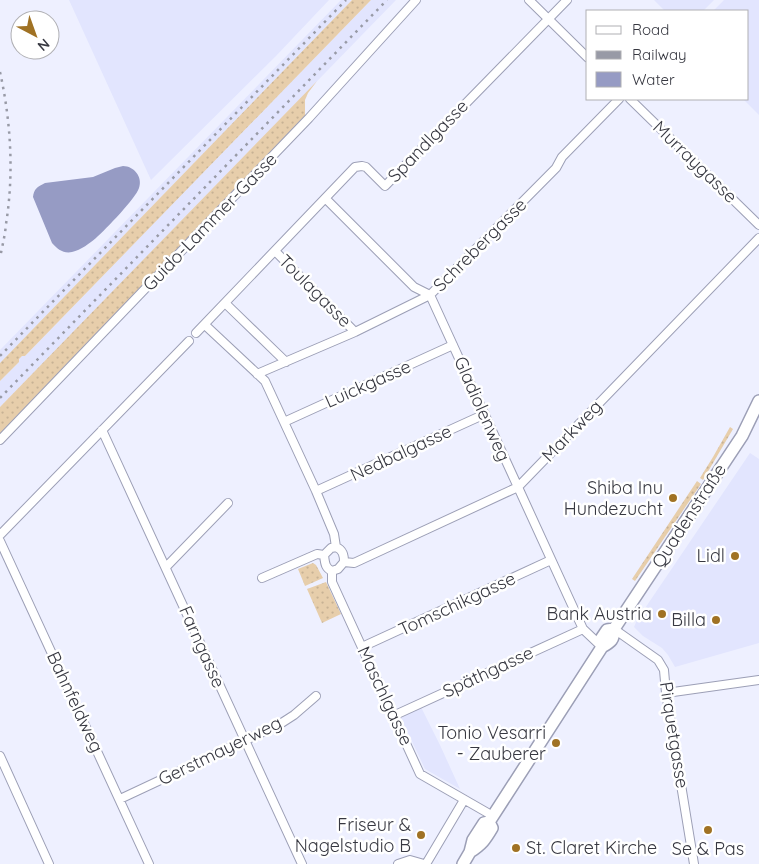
<svg xmlns="http://www.w3.org/2000/svg" width="759" height="864" viewBox="0 0 759 864" font-family="Quicksand,sans-serif">
<defs>
<pattern id="grass-dots" width="8" height="8" patternUnits="userSpaceOnUse" patternTransform="scale(1.25)"><rect width="8" height="8" fill="#e7ceab"/><path d="M2 2h.1M6 6h.1" fill="none" stroke="#c7b294" stroke-width="1.8" stroke-linecap="round"/></pattern>
</defs>
<rect width="100%" height="100%" fill="#eef0ff"/>
<path fill="#e2e5fe" d="M 69,0 L 329,0 L 276,56 L 151,180 Z
M 341,0 L 352,0 L 0,363 L 0,350 Z
M 371,0 L 396,0 L 0,407 L 0,381 L 18,363 L 19,359 L 22,356 L 25,356 Z
M 654,0 L 714,0 L 703,11 L 665,11 Z
M 724,0 L 759,0 L 759,115 L 743,99 L 748,99 L 748,11 L 713,11 Z
M 750,453 L 759,459 L 759,643 L 675,667 L 668,655 L 662,648 L 643,636 L 634,627 L 637,620 Z
M 421,707 L 440,745 L 460,789 L 425,769 L 401,718 Z"/>
<path fill="url(#grass-dots)" d="M 352,0 L 371,0 L 25,356 L 22,356 L 19,359 L 19,362 L 0,381 L 0,363 Z
M 317,81 L 308,93 L 305,100 L 305,118 L 0,435 L 0,407 Z
M 730,427 L 733,429 L 703,480 L 700,478 L 713,457 Z
M 697,481 L 701,484 L 635,581 L 632,579 Z
M 313,563 L 316,565 L 323,578 L 305,586 L 298,569 Z
M 326,582 L 341,614 L 322,623 L 307,589 Z"/>
<path fill="#969bc4" d="M 123,166 C 134,166 143,177 139,188 C 136,198 106,229 96,238 C 90,243 81,250 72,252 C 64,254 57,249 52,243 L 33,197 C 34,189 37,187 45,183 L 93,177 L 115,168 Z"/>
<g fill="none" stroke-linecap="round" stroke-linejoin="round">
<g stroke="#9c9fb6" stroke-width="10">
<path id="street" d="M 529,0 L 588,58
M 630,99 L 759,225
M 326,199 L 414,287 L 430,295 L 583,629 L 602,647
M 275,251 L 355,332
M 225,303 L 286,362
M 205,325 L 265,381 L 316,491 L 334,534 L 336,547
M 196,333 L 355,167 L 362,166 L 366,167 L 385,186 L 567,0
M 257,374 L 355,332 L 430,295 L 556,168 L 562,157 L 619,99
M 284,422 L 453,345
M 102,430 L 302,864
M 0,440 L 309,118 L 416,0
M 316,491 L 485,414
M 0,535 L 189,341
M 0,541 L 149,864
M 336,547 C 343,550 344,555 344,562 L 338,569 L 332,571 C 325,568 325,563 324,555 L 331,548 Z
M 344,562 L 354,563 L 518,487 L 759,238
M 166,567 L 228,503
M 332,571 L 332,582 L 420,774 L 493,816
M 262,578 L 317,554 L 324,555
M 614,629 L 658,660 L 664,670 L 666,693 L 694,864
M 362,647 L 551,560
M 666,693 L 759,680
M 393,716 L 583,629
M 0,756 L 49,864
M 120,799 L 280,724 L 294,715 L 316,696
M 398,864 L 410,860 L 424,864
M 426,864 L 464,800"/>
</g>
<g stroke="#9c9fb6" stroke-width="14">
<path id="secondary" d="M 602,647 L 601,639 L 607,630 L 614,629
M 470,852 C 482,844 485,840 492,828 L 489,822
M 463,864 L 470,852 L 473,840 L 484,823 L 489,822 L 602,647 C 611,642 614,640 614,629 L 742,436 L 759,401"/>
</g>
<use href="#street" stroke="#fff" stroke-width="8"/>
<use href="#secondary" stroke="#fff" stroke-width="11"/>
<path stroke="#989aa6" stroke-width="2.5" stroke-dasharray="2.5 5" stroke-linecap="butt" d="M 0,72 C 11,122 14,174 6,224 C 5,236 2,247 0,258
M 0,356 L 346,0
M 0,398 L 387,0"/>
</g>
<g fill="#a07224" stroke="#fff" stroke-width="2">
<circle cx="673" cy="498" r="5"/>
<circle cx="735" cy="556" r="5"/>
<circle cx="662" cy="614" r="5"/>
<circle cx="716" cy="620" r="5"/>
<circle cx="556" cy="743" r="5"/>
<circle cx="708" cy="830" r="5"/>
<circle cx="421" cy="835" r="5"/>
<circle cx="516" cy="848" r="5"/>
</g>
<g text-anchor="middle" stroke-width="5" stroke-linejoin="round" paint-order="stroke">
<g font-size="18" fill="#373841" stroke="#fff">
<text transform="translate(428 141) rotate(-46)" y="6">Spandlgasse</text>
<text transform="translate(695 162) rotate(44)" y="6">Murraygasse</text>
<text transform="translate(210 222) rotate(-46)" y="6">Guido-Lammer-Gasse</text>
<text transform="translate(480 245) rotate(-45)" y="6">Schrebergasse</text>
<text transform="translate(315 291) rotate(45)" y="6">Toulagasse</text>
<text transform="translate(368 384) rotate(-24)" y="6">Luickgasse</text>
<text transform="translate(482 409) rotate(66)" y="6">Gladiolenweg</text>
<text transform="translate(572 431) rotate(-46)" y="6">Markweg</text>
<text transform="translate(401 453) rotate(-25)" y="6">Nedbalgasse</text>
<text transform="translate(689 516) rotate(-57)" y="6">Quadenstraße</text>
<text transform="translate(457 604) rotate(-25)" y="6">Tomschikgasse</text>
<text transform="translate(202 647) rotate(66)" y="6">Farngasse</text>
<text transform="translate(488 672) rotate(-25)" y="6">Späthgasse</text>
<text transform="translate(385 696) rotate(65)" y="6">Maschlgasse</text>
<text transform="translate(75 702) rotate(65)" y="6">Bahnfeldweg</text>
<text transform="translate(674 735) rotate(81)" y="6">Pirquetgasse</text>
<text transform="translate(220 751) rotate(-26)" y="6">Gerstmayerweg</text>
</g>
<g font-size="18" fill="#373841" stroke="#fff" text-anchor="end">
<text x="663" y="494">Shiba Inu<tspan x="663" dy="21">Hundezucht</tspan></text>
<text x="725" y="562">Lidl</text>
<text x="652" y="620">Bank Austria</text>
<text x="706" y="626">Billa</text>
<text x="546" y="739">Tonio Vesarri<tspan x="546" dy="21">- Zauberer</tspan></text>
<text x="411" y="831">Friseur &amp;<tspan x="411" dy="21">Nagelstudio B</tspan></text>
<text x="526" y="854" text-anchor="start">St. Claret Kirche</text>
<text x="708" y="855" text-anchor="middle">Se &amp; Pas</text>
</g>
</g>
<rect x="586" y="10" width="162" height="90" fill="#ffffff" stroke="#afafb3"/>
<rect x="596" y="26" width="25" height="8" fill="#ffffff" stroke="#afafb3"/>
<text x="632" y="35" font-size="15" fill="#373841">Road</text>
<rect x="596" y="51" width="25" height="8" fill="#989aa6" stroke="#afafb3"/>
<text x="632" y="60" font-size="15" fill="#373841">Railway</text>
<rect x="596" y="72" width="25" height="15" fill="#969bc4" stroke="#afafb3"/>
<text x="632" y="85" font-size="15" fill="#373841">Water</text>
<g transform="translate(35 35) rotate(139)"><circle r="24" fill="#ffffff" stroke="#afafb3"/>
<path d="M0-4L9 19L0 12L-9 19Z" fill="#a07224"/>
<text y="-8" font-size="14" font-weight="bold" text-anchor="middle" fill="#373841">N</text>
</g>
</svg>
